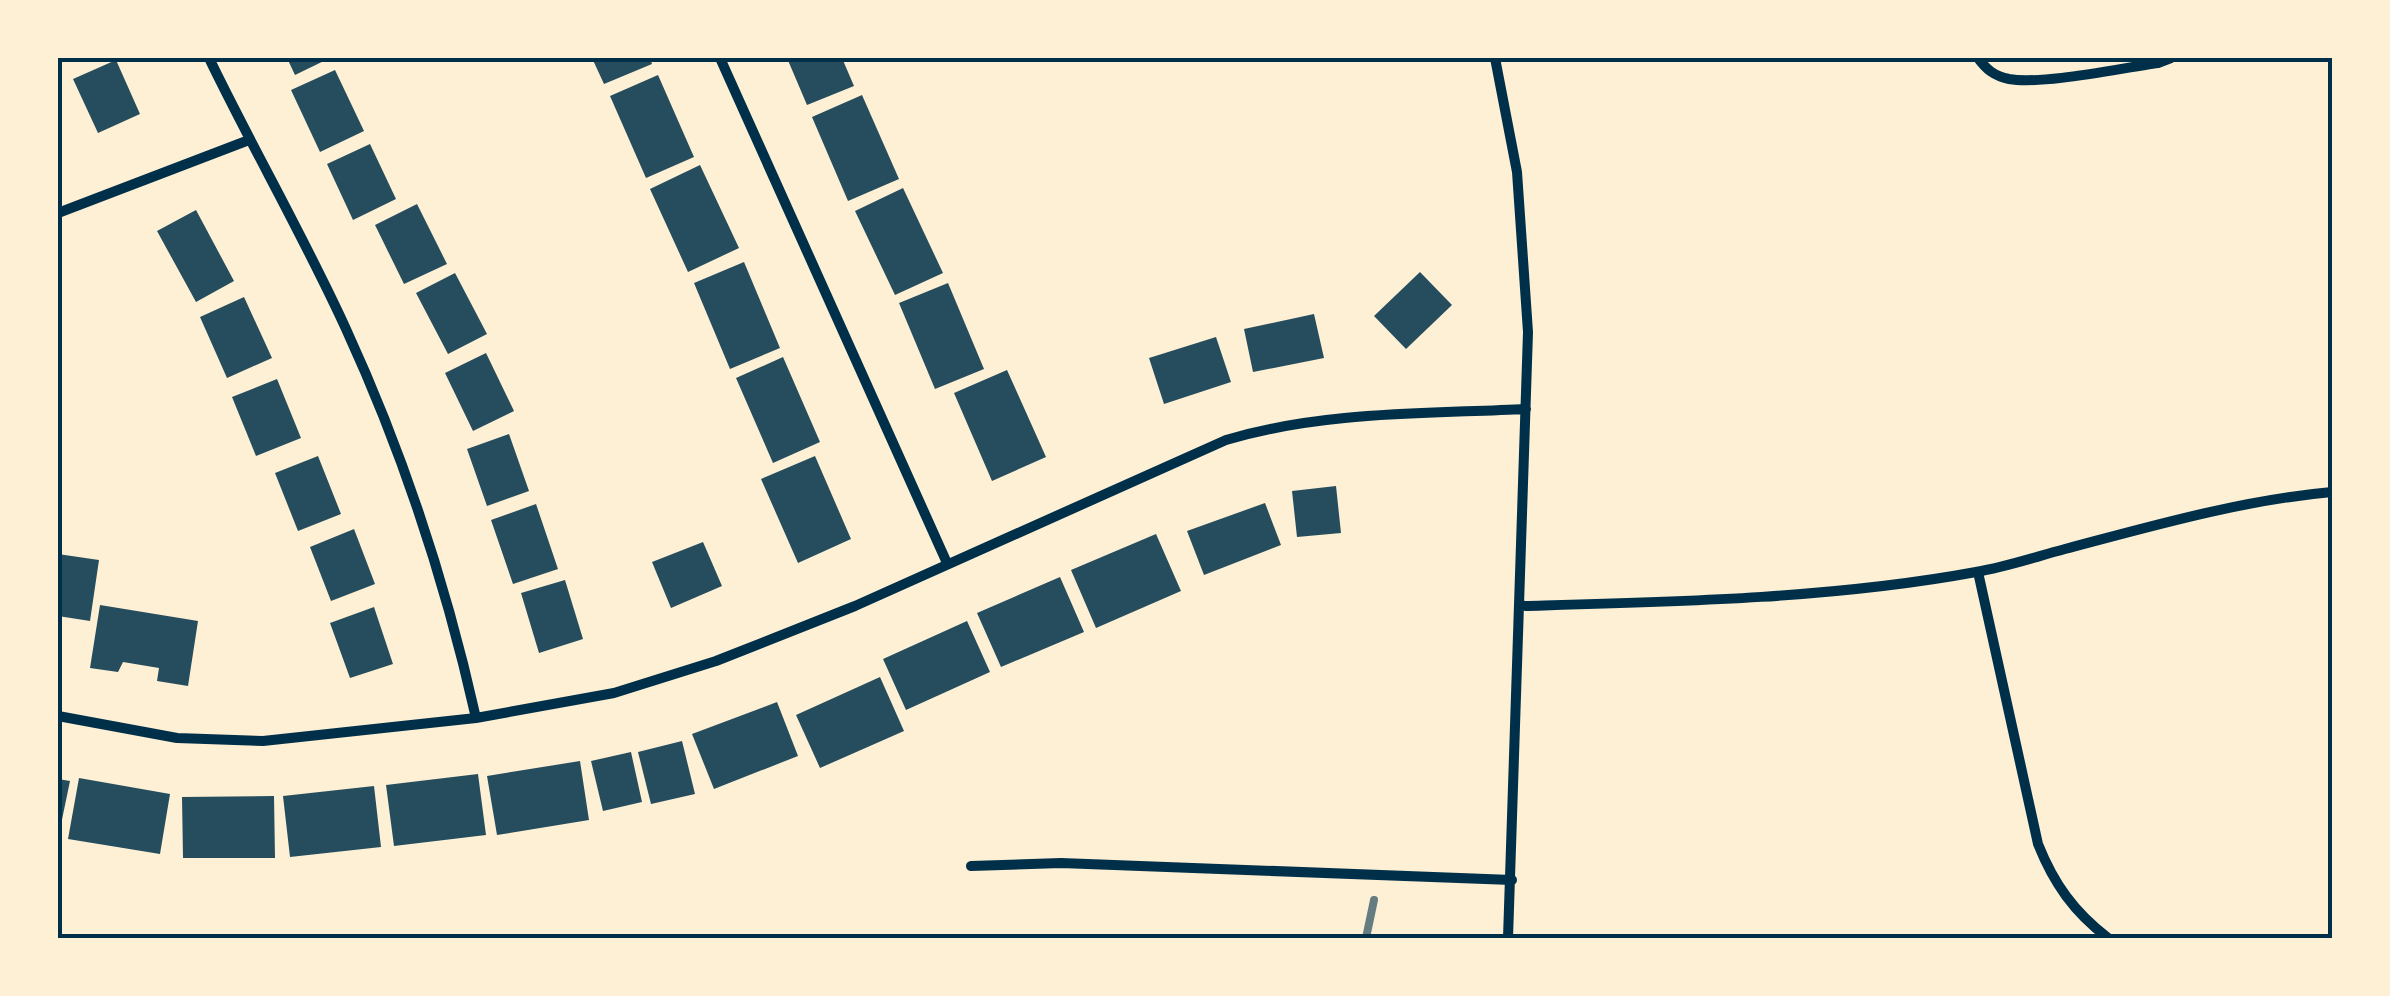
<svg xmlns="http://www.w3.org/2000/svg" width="2390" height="996" viewBox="0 0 2390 996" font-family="'Fira Sans',sans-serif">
<rect width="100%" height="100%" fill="#fdf0d5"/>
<path fill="#264d5e" d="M 287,58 L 330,58 L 295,75 Z
M 592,58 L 650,58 L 652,64 L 604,84 Z
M 787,58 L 842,58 L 854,86 L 807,105 Z
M 116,60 L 140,114 L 98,133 L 73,79 Z
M 335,70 L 364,131 L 320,152 L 291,90 Z
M 658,75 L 694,157 L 646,178 L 610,96 Z
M 862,95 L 899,179 L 848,201 L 812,117 Z
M 370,144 L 396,199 L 353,220 L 327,164 Z
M 700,165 L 739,248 L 688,272 L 650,189 Z
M 903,188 L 943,273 L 895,295 L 855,211 Z
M 417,204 L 447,264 L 404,284 L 375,225 Z
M 196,210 L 234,281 L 196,302 L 157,231 Z
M 744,262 L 780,348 L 730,369 L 694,283 Z
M 1420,272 L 1452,305 L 1406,349 L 1374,316 Z
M 455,273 L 487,334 L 448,354 L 416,293 Z
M 948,283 L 984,369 L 935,389 L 899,303 Z
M 244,297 L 272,358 L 227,378 L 200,317 Z
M 1314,314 L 1324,358 L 1253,372 L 1244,329 Z
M 1216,337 L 1231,382 L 1164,404 L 1149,358 Z
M 486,353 L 514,411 L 473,431 L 445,373 Z
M 783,357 L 820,442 L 773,463 L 736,378 Z
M 1007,370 L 1046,457 L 992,481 L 954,393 Z
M 277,379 L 301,438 L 256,456 L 232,397 Z
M 509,434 L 529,491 L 487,506 L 467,449 Z
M 318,456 L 341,514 L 298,531 L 275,473 Z
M 815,456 L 851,539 L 798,563 L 761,479 Z
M 1336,486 L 1341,533 L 1297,537 L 1292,491 Z
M 1265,503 L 1281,545 L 1204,575 L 1187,531 Z
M 536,504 L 558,569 L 513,584 L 491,520 Z
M 354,529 L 375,584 L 331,601 L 310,547 Z
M 1156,534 L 1181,591 L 1096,628 L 1071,570 Z
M 703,542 L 722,586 L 671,608 L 652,562 Z
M 58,554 L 99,560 L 90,621 L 58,616 Z
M 1060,577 L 1084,632 L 1001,667 L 977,613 Z
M 565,580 L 583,639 L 539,653 L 521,593 Z
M 100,605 L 198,621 L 188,686 L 157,681 L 159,668 L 123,662 L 118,672 L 90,668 Z
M 374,607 L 393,664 L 350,678 L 330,623 Z
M 967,621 L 990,672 L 906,710 L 883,659 Z
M 880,677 L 904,731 L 820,768 L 796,715 Z
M 777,702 L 798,756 L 714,789 L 692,734 Z
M 682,741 L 695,794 L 651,804 L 638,752 Z
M 631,752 L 642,802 L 603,811 L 591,761 Z
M 580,761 L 589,820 L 497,835 L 487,776 Z
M 478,774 L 486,835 L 394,846 L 386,785 Z
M 79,778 L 170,794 L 160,854 L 68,839 Z
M 58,779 L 70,781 L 59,834 L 58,834 Z
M 374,786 L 381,847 L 290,857 L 283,796 Z
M 274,796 L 275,858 L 183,858 L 182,797 Z"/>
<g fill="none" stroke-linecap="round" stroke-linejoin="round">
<path stroke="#003049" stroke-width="10" d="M 209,58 C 253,149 304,237 346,329 C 403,453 446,584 476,718
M 720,58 L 947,563
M 1495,58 L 1517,172 L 1528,332 L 1508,938
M 1978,58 C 1986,69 1994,76 2009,79 C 2043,85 2121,68 2158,63 L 2171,58
M 58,213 L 249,140
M 1978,572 L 2038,844 C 2054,884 2074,912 2108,938
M 1521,606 C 1669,602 1830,599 1976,572 C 2006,567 2035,557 2065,549 C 2152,526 2242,500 2332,492
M 58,716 L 177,738 L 263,741 L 476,718 L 614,693 L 716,661 L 855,606 L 1226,440 C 1323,411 1426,414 1526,409
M 971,866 L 1061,863 L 1512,880"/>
<path stroke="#657d81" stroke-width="8" d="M 1366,938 L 1374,900"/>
</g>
<rect width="2390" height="996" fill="none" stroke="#fdf0d5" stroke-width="120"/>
<rect x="60" y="60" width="2270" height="876" fill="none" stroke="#003049" stroke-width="4"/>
</svg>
